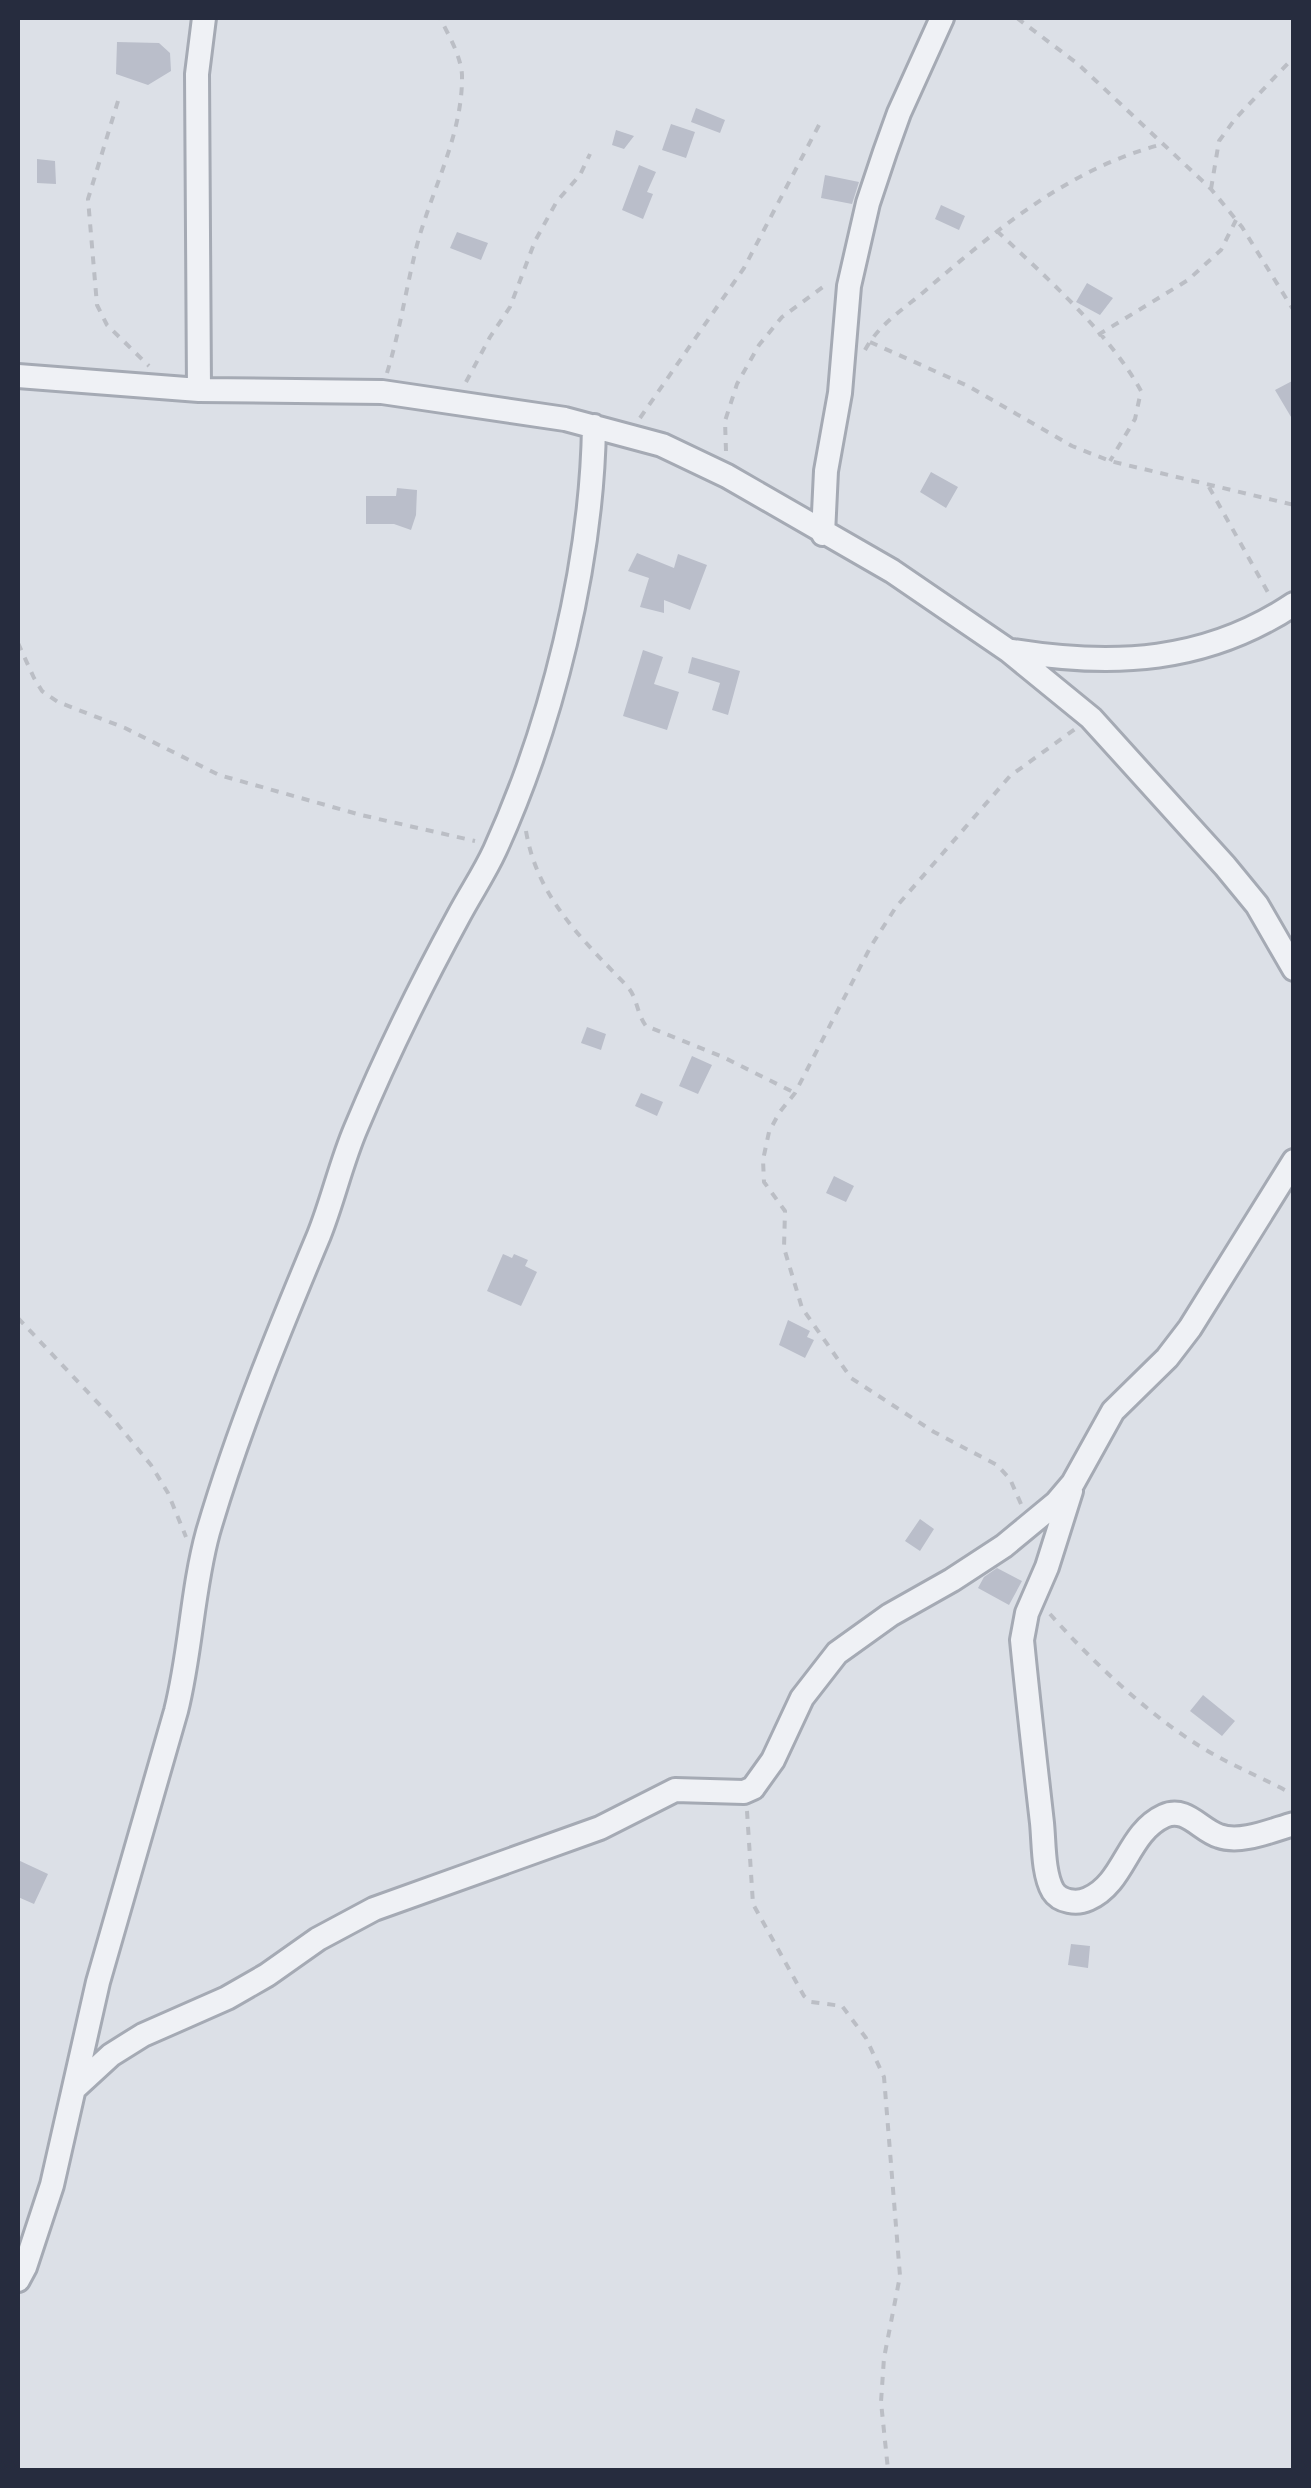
<svg xmlns="http://www.w3.org/2000/svg" width="1311" height="2488" viewBox="0 0 1311 2488" font-family="Inter,sans-serif">
<rect width="100%" height="100%" fill="#dce0e7"/>
<path fill="#babeca" d="M 117,42 L 159,43 L 170,53 L 171,71 L 148,85 L 116,74 Z
M 696,108 L 725,120 L 720,133 L 691,122 Z
M 671,124 L 695,132 L 686,158 L 662,150 Z
M 616,130 L 634,136 L 624,149 L 612,145 Z
M 37,159 L 55,161 L 56,184 L 37,183 Z
M 639,165 L 656,172 L 647,192 L 653,194 L 643,219 L 622,210 Z
M 825,175 L 859,182 L 852,204 L 821,198 Z
M 941,205 L 965,216 L 959,230 L 935,219 Z
M 457,232 L 488,243 L 481,260 L 450,248 Z
M 1087,283 L 1113,298 L 1100,315 L 1076,302 Z
M 1294,380 L 1294,422 L 1275,390 Z
M 931,472 L 958,487 L 946,508 L 920,492 Z
M 397,488 L 417,490 L 416,515 L 411,530 L 394,524 L 366,524 L 366,496 L 396,496 Z
M 637,553 L 674,568 L 678,554 L 707,565 L 690,610 L 664,600 L 664,613 L 640,607 L 649,578 L 628,571 Z
M 643,650 L 663,657 L 654,684 L 679,692 L 667,730 L 623,716 Z
M 692,657 L 740,671 L 728,715 L 712,710 L 720,683 L 688,673 Z
M 587,1027 L 606,1034 L 601,1050 L 581,1043 Z
M 692,1056 L 712,1065 L 698,1094 L 679,1086 Z
M 641,1093 L 663,1102 L 657,1116 L 635,1106 Z
M 834,1176 L 854,1186 L 846,1202 L 826,1193 Z
M 503,1254 L 512,1258 L 514,1254 L 528,1260 L 525,1266 L 537,1272 L 521,1306 L 487,1291 Z
M 788,1320 L 810,1331 L 807,1337 L 814,1340 L 805,1358 L 779,1345 Z
M 920,1519 L 934,1529 L 920,1551 L 905,1541 Z
M 997,1568 L 1022,1581 L 1009,1605 L 978,1588 L 984,1577 Z
M 1203,1695 L 1235,1721 L 1222,1736 L 1190,1711 Z
M 18,1860 L 48,1874 L 34,1904 L 18,1897 Z
M 1071,1944 L 1090,1946 L 1088,1968 L 1068,1965 Z"/>
<g fill="none" stroke-linecap="round" stroke-linejoin="round">
<g stroke="#a5aab4" stroke-width="28">
<path id="street" d="M 18,376 L 199,390 L 382,392 L 565,419 L 662,445 L 727,476 L 892,571 L 1009,651 L 1091,718 L 1225,866 L 1257,905 L 1294,969
M 199,390 L 197,74 L 204,18
M 823,534 L 826,471 L 840,393 L 849,286 L 868,203 L 885,152 L 899,113 L 942,18
M 1013,651 C 1113,667 1206,663 1294,604
M 1071,1491 L 1047,1567 L 1027,1613 L 1022,1640 C 1028,1701 1035,1762 1042,1823 C 1044,1843 1043,1874 1053,1891 C 1060,1902 1077,1904 1088,1899 C 1125,1883 1127,1833 1164,1816 C 1186,1806 1200,1830 1219,1836 C 1241,1844 1272,1830 1294,1824
M 74,2089 L 111,2055 L 143,2035 L 227,1998 L 267,1975 L 318,1939 L 374,1909 L 600,1828 L 675,1790 L 744,1792 L 753,1788 L 773,1760 L 802,1698 L 837,1653 L 890,1615 L 952,1580 L 1004,1546 L 1056,1503 L 1073,1483 L 1113,1411 L 1167,1358 L 1190,1328 L 1294,1161
M 18,2280 L 25,2267 L 52,2185 L 98,1982 L 176,1711 C 191,1652 192,1590 208,1532 C 238,1430 278,1333 319,1235 C 333,1200 341,1163 356,1128 C 386,1056 421,985 458,917 C 470,894 484,874 495,850 C 552,725 592,564 594,426"/>
</g>
<path stroke="#bbbec5" stroke-width="4" stroke-dasharray="8 8" stroke-linecap="butt" d="M 1017,18 L 1078,64 L 1211,189 L 1242,227 L 1294,311
M 118,101 L 88,199 L 97,305 L 107,325 L 149,366
M 1211,189 L 1219,141 L 1235,119 L 1294,57
M 997,231 C 1045,276 1110,334 1141,391 L 1135,419 L 1110,461
M 1098,335 L 1188,280 L 1221,250 L 1236,220
M 870,342 L 968,386 L 1072,446 L 1110,461 L 1294,505
M 865,350 C 879,324 904,309 926,290 C 997,229 1070,168 1163,144
M 387,373 C 400,331 406,288 417,245 C 432,189 463,134 462,75 C 461,56 448,34 440,18
M 466,382 L 490,337 L 510,307 L 535,241 L 557,201 L 580,175 L 590,154
M 640,418 L 744,268 L 819,125
M 726,451 L 725,421 L 737,384 L 759,345 L 782,317 L 827,284
M 1209,487 L 1270,596
M 18,643 L 34,678 L 42,691 L 58,702 L 125,728 L 219,775 L 361,815 L 475,841
M 526,831 C 537,897 581,938 626,985 C 638,997 636,1013 646,1026 L 723,1057 L 793,1092
M 18,1318 L 114,1420 L 151,1465 L 168,1493 L 186,1537
M 1021,1504 L 1010,1479 L 997,1465 L 934,1432 L 851,1378 L 802,1308 L 784,1248 L 785,1211 L 764,1182 L 763,1160 L 769,1132 L 779,1113 L 795,1093 L 871,946 L 896,907 L 1010,776 L 1075,729
M 1050,1614 C 1096,1666 1162,1728 1224,1760 C 1247,1772 1271,1782 1294,1795
M 747,1811 L 753,1904 L 804,1996 L 811,2002 L 842,2006 L 866,2038 L 884,2077 L 900,2276 L 884,2358 L 881,2402 L 888,2470"/>
<use href="#street" stroke="#eff1f5" stroke-width="22"/>
</g>
<rect width="1311" height="2488" fill="none" stroke="#262c3e" stroke-width="40"/>
</svg>
